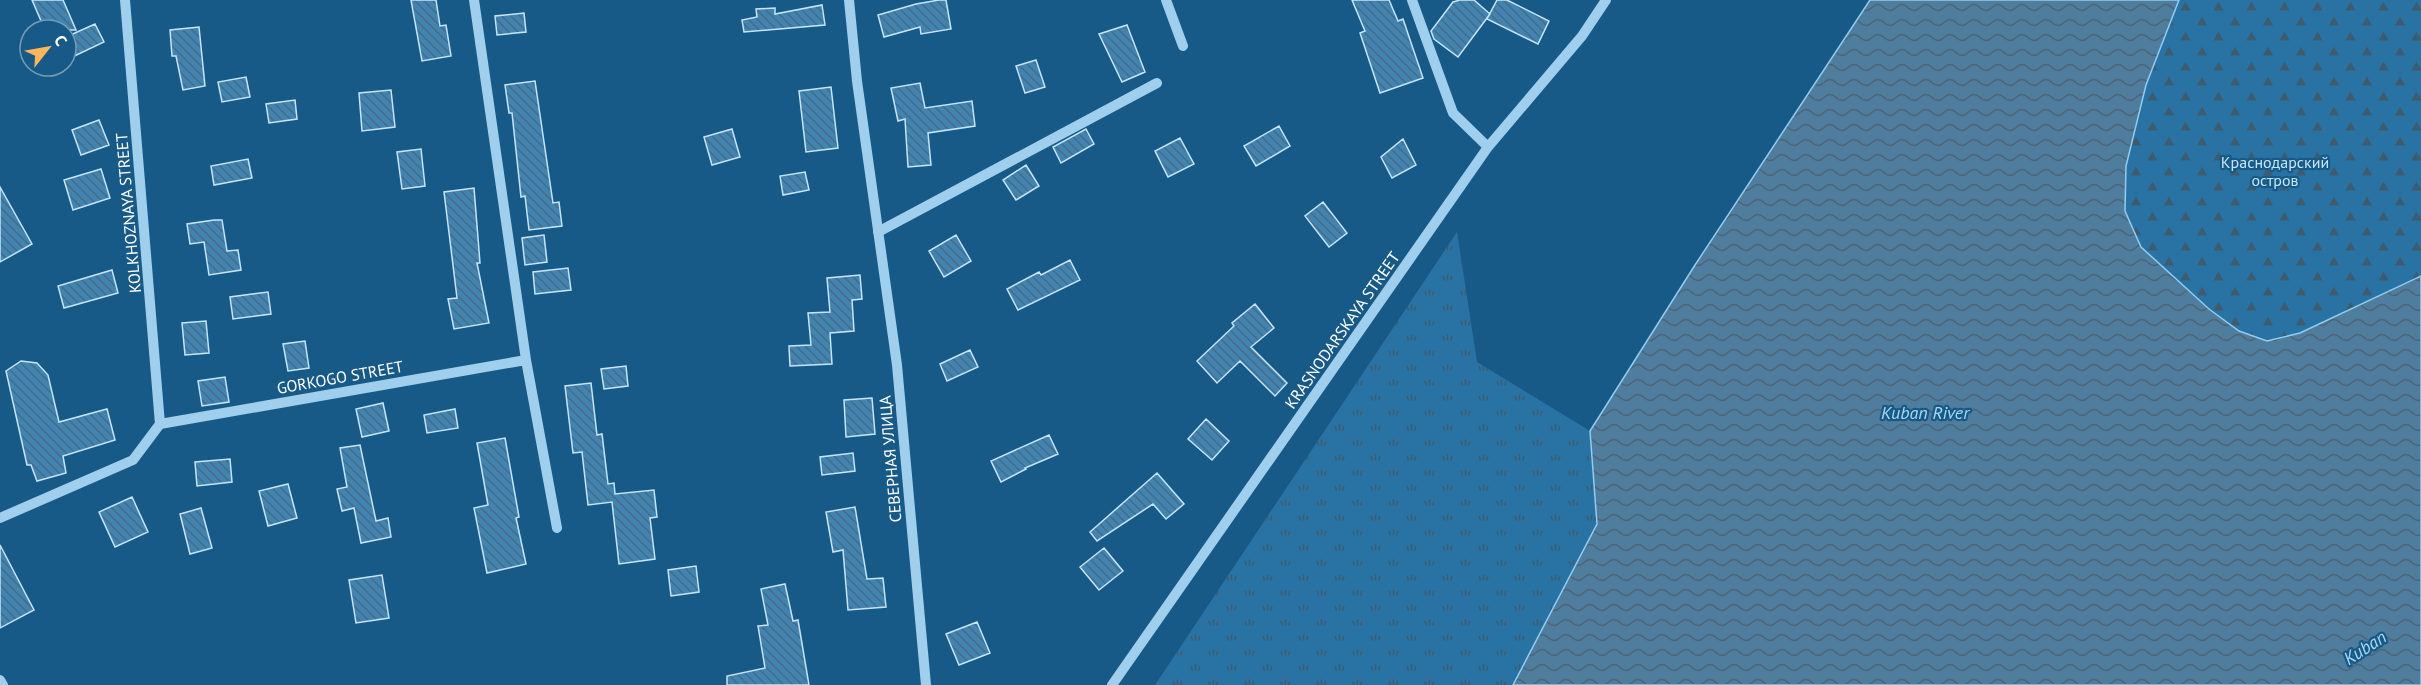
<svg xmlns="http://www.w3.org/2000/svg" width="2421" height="685" viewBox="0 0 2421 685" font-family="'PT Sans',sans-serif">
<defs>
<pattern id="grass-tufts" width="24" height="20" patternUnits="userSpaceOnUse" patternTransform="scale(1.5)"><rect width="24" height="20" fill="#2873a4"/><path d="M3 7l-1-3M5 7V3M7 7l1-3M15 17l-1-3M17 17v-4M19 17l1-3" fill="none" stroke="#3e5c6f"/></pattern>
<pattern id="forest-firs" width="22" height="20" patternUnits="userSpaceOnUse" patternTransform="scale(1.5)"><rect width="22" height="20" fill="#2873a4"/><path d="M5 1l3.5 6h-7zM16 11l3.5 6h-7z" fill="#3e5c6f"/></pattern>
<pattern id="water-waves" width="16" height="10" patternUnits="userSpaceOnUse" patternTransform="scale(1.5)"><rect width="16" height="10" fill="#4e7d9e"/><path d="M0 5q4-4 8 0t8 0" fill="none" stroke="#4d6475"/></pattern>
<pattern id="building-back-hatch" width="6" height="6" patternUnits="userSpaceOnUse" patternTransform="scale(1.5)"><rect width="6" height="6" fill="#4184b1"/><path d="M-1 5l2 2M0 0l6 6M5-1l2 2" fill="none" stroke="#466b84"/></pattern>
</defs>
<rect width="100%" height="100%" fill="#185a87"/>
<path fill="url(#grass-tufts)" d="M 1457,232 L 1477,362 L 1590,431 L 1597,524 L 1513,685 L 1155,685 Z"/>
<path fill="url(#forest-firs)" d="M 2179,0 L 2421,0 L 2421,276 L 2300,333 L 2267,341 L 2239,332 L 2209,309 L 2141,247 L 2125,211 L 2126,166 L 2146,85 Z"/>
<path fill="url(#water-waves)" stroke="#92ccf0" stroke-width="1.5" d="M 1870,0 L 2179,0 L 2146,85 L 2126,166 L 2125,211 L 2141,247 L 2209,309 L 2239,331 L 2267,341 L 2300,333 L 2421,276 L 2421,685 L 1513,685 L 1597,524 L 1590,431 L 1695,265 Z"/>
<path fill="url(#building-back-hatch)" stroke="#c5e5fa" stroke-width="1.5" d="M 32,0 L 63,0 L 76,30 L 45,30 Z
M 411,0 L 436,0 L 440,26 L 446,25 L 451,56 L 422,61 Z
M 939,0 L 946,0 L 951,29 L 921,34 L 920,27 L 884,37 L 878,15 L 916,4 Z
M 1352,0 L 1389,0 L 1398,21 L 1403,19 L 1423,78 L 1380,93 L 1360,33 L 1365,31 Z
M 1460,0 L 1474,0 L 1490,14 L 1458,57 L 1434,39 L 1431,31 L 1453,2 Z
M 1497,0 L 1507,0 L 1549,21 L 1538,44 L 1487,19 Z
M 822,5 L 825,25 L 744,32 L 742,20 L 757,17 L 756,9 L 775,8 L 775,14 Z
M 524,13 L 526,32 L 497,35 L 495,16 Z
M 95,24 L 104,42 L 66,60 L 66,37 Z
M 1127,25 L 1145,72 L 1122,82 L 1099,34 Z
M 199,27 L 205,86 L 183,90 L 176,56 L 172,56 L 170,30 Z
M 1036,60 L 1045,87 L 1025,93 L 1016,66 Z
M 246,77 L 250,97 L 222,102 L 218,82 Z
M 535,81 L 553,203 L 559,202 L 562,226 L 529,230 L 525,196 L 521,197 L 512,113 L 509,113 L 505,85 Z
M 920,83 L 925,108 L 972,101 L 975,126 L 928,133 L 931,165 L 908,167 L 905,119 L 898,121 L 891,88 Z
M 831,87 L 838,148 L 806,152 L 799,91 Z
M 391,90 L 395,127 L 362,131 L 359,93 Z
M 295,100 L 297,119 L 269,123 L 266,104 Z
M 99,120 L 109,145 L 81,155 L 72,130 Z
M 1279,126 L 1290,146 L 1256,166 L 1244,146 Z
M 732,129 L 740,157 L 712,165 L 704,137 Z
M 1086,129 L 1094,144 L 1061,163 L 1053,147 Z
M 1180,138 L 1194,164 L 1168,177 L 1155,151 Z
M 1403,139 L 1416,165 L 1392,178 L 1381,157 Z
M 421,149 L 425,186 L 402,189 L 397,152 Z
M 248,159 L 252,178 L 214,185 L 211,166 Z
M 1026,165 L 1039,186 L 1016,200 L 1003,180 Z
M 101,169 L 110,198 L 73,210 L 64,180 Z
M 805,172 L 809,190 L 783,195 L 780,176 Z
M 0,187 L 32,244 L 0,262 Z
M 474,188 L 480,263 L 477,263 L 489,323 L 454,329 L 448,299 L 457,298 L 444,192 Z
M 1323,202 L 1347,233 L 1329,247 L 1305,216 Z
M 214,220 L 222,220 L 227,251 L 238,250 L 241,270 L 209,275 L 204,242 L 190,244 L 187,224 Z
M 544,235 L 547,262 L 525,265 L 522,238 Z
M 956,235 L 971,261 L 944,277 L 929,251 Z
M 1070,260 L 1080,280 L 1018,310 L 1007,289 L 1039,272 L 1041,275 Z
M 568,268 L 571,290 L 535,294 L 533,272 Z
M 112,270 L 118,293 L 64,308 L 58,286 Z
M 860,275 L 862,299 L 852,300 L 854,331 L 830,333 L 832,364 L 790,366 L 789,346 L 811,345 L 808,313 L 830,312 L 827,278 Z
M 268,292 L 271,314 L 233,319 L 230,297 Z
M 1255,304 L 1274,328 L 1251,347 L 1287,383 L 1275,396 L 1240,361 L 1217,383 L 1197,361 L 1234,326 L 1232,323 Z
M 206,321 L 209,353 L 185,355 L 182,323 Z
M 305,341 L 309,368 L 288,371 L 283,344 Z
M 970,350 L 978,367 L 947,381 L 940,364 Z
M 21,361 L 37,363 L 48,375 L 59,422 L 107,409 L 115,440 L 63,456 L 66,473 L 37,481 L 31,465 L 27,465 L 6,371 Z
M 626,366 L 628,386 L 604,389 L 601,369 Z
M 225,377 L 229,402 L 202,406 L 198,381 Z
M 591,383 L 597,435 L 602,434 L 608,484 L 614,483 L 615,494 L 654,490 L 657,517 L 650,518 L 655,559 L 619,564 L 612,502 L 588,505 L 582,452 L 573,453 L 565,386 Z
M 872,398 L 875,434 L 846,437 L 844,400 Z
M 383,403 L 389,431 L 362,437 L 356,409 Z
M 455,409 L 458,428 L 427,433 L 424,415 Z
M 1206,419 L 1229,441 L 1212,460 L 1188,439 Z
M 1049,435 L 1058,454 L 1025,468 L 1026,469 L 1001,482 L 991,461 Z
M 505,438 L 519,517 L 516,518 L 526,564 L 487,573 L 474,508 L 488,505 L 477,443 Z
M 360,445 L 376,521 L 388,518 L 391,537 L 361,543 L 354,508 L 342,511 L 337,489 L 347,487 L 340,448 Z
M 853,453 L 855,471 L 822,475 L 820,457 Z
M 230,459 L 232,482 L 197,486 L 195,462 Z
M 1157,473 L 1184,504 L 1166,519 L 1153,504 L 1097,541 L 1090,532 Z
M 288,484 L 297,518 L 268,526 L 259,491 Z
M 132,497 L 148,532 L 115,547 L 99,512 Z
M 855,507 L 867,579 L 883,578 L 886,607 L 848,610 L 843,550 L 833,552 L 826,512 Z
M 201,508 L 212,548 L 190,554 L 180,514 Z
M 0,545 L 34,610 L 0,628 Z
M 1104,548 L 1123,571 L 1099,590 L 1080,567 Z
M 696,566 L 699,592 L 671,596 L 668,570 Z
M 382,575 L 389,618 L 356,623 L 349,580 Z
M 785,584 L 793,621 L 798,620 L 809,685 L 727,685 L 727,676 L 765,668 L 758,626 L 768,625 L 761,589 Z
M 977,622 L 990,653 L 959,665 L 946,634 Z"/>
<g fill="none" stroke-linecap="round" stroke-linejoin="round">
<path stroke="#9fcfed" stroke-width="10" d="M 125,0 L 160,424
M 474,0 L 526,360 L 557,528
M 849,0 L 857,81 L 897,365 L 926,685
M 1166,0 L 1183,46
M 1412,0 L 1453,113 L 1488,147
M 878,232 L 1157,83
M 160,424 L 526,360
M 0,518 L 133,460 L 160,424
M 0,680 L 3,685
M 1112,685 L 1488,147 L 1582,36 L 1606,0"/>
</g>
<g text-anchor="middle" stroke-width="4.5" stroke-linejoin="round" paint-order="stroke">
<g font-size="16" fill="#c5e5fa" stroke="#185a87">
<text x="2275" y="168">Краснодарский<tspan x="2275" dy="18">остров</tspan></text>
</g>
<g font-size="16" fill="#fff" stroke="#185a87">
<text transform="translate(128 213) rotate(-95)" y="6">KOLKHOZNAYA STREET</text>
<text transform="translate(1342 330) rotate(-55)" y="6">KRASNODARSKAYA STREET</text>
<text transform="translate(340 377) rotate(-10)" y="6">GORKOGO STREET</text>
<text transform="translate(890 459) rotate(-95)" y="6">СЕВЕРНАЯ УЛИЦА</text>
</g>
<g font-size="18" font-style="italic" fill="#abd8f4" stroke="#185a87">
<text x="1925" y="419">Kuban River</text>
<text transform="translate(2365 648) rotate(-33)" y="6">Kuban</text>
</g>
</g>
<g transform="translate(48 48) rotate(59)"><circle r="28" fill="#185a87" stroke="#749cb7" stroke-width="1.5"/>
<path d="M0-4.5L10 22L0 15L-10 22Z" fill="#ffb65b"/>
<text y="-9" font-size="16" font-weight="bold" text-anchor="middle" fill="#ffffff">С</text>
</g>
</svg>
